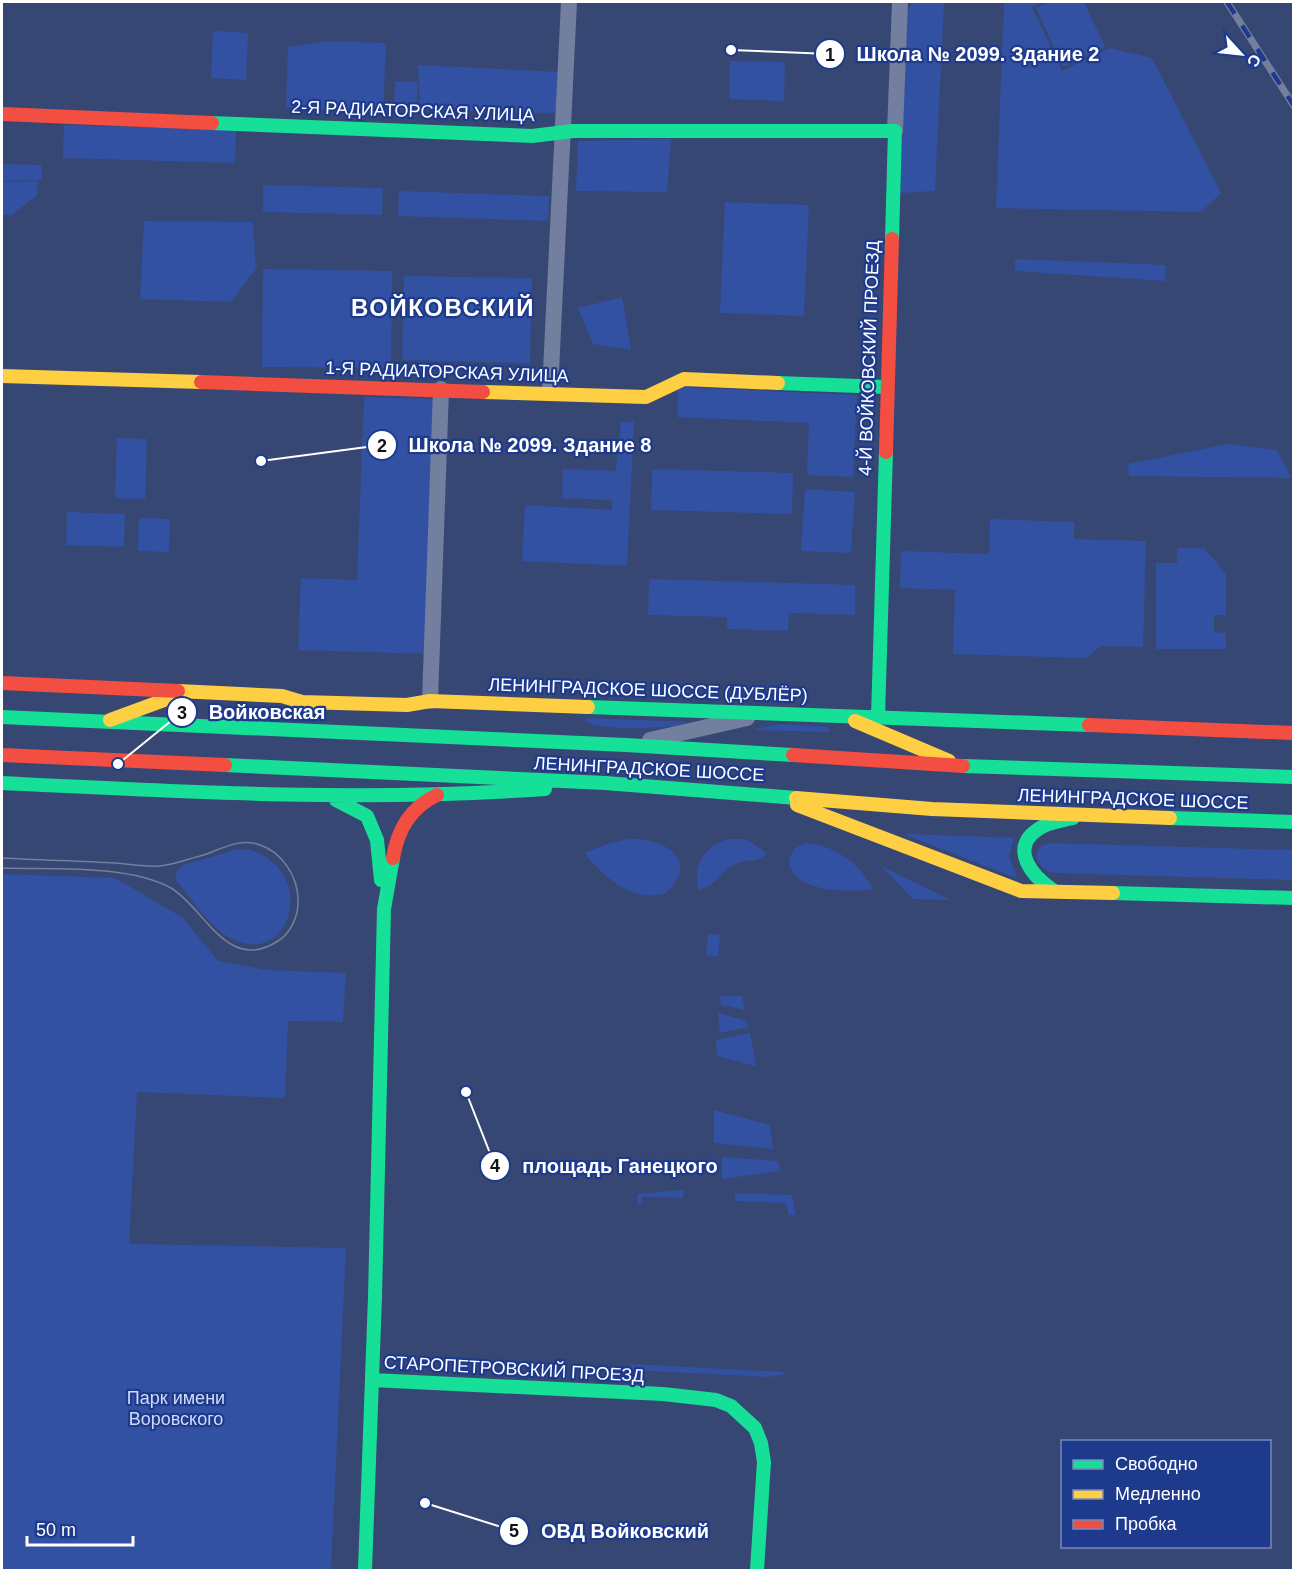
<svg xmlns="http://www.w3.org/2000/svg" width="1295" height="1572" viewBox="0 0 1295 1572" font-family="Helvetica,sans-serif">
<rect width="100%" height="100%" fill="#374773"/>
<path fill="#3351a2" d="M 912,2 L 944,2 L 935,191 L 900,193 L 907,14 Z
M 1004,2 L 1043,2 L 1032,7 L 1062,71 L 1109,48 L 1152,58 L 1221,193 L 1201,212 L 996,208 Z
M 1050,2 L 1084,2 L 1105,47 L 1063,67 L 1036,8 Z
M 213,31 L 248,33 L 246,80 L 211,78 Z
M 327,41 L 386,43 L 383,113 L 286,107 L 288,47 Z
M 730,61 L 785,62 L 784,101 L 729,99 Z
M 418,65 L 558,72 L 557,113 L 420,110 Z
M 395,81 L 418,82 L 416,110 L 394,109 Z
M 64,125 L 236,130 L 235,163 L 63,158 Z
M 671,139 L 667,192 L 576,191 L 578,141 Z
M 2,164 L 41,165 L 42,180 L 2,181 Z
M 37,181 L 37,195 L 12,215 L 2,215 L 2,182 Z
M 263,185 L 383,188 L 382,215 L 263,212 Z
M 399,191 L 549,196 L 548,221 L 398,216 Z
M 725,202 L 809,205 L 804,316 L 720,313 Z
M 144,221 L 253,222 L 256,269 L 231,302 L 140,299 Z
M 1015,259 L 1165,265 L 1165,281 L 1015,271 Z
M 263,269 L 392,271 L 391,368 L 262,367 Z
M 404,276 L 532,278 L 530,363 L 402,360 Z
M 622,297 L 631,350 L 593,344 L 578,308 Z
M 678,387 L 857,395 L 853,477 L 807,475 L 809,423 L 677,417 Z
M 364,397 L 436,399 L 426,654 L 298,650 L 301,578 L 357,580 Z
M 621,422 L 634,422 L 627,566 L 522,561 L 525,505 L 612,510 L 612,500 L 562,498 L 563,469 L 615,471 L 615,475 Z
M 117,438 L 147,439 L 145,499 L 115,498 Z
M 1228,444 L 1277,450 L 1291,478 L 1129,476 L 1128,464 Z
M 652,469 L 793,473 L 792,514 L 651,510 Z
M 805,489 L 855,492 L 851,553 L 801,551 Z
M 67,512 L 125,514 L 124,547 L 66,545 Z
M 139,518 L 170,519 L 169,552 L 138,551 Z
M 990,519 L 1074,522 L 1074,539 L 1146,541 L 1143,647 L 1101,646 L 1086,658 L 953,654 L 955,590 L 900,588 L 901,551 L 989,554 Z
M 1177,548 L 1204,548 L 1226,574 L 1226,615 L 1214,615 L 1214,632 L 1226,633 L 1226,649 L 1156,649 L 1156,563 L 1177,563 Z
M 649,579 L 855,585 L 855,615 L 789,613 L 788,631 L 727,629 L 727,617 L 648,615 Z
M 587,718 L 687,722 C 674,730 595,731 585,721 Z
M 780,724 L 828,727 L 830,732 L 751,730 Z
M 908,834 L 1014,838 L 1009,856 L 1017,878 L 905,835 Z
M 629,839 C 664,838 701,859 666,893 C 632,904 605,877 584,853 L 607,844 Z
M 728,839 L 746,839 L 767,853 C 759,863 748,859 737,863 C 721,869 720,884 699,890 C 692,865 704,847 728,839 Z
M 808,843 C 836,846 860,864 873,889 C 850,893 789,893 789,859 L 795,848 Z
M 1050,843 L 1293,850 L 1293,880 L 1055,873 C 1041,870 1030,859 1041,846 Z
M 247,849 C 318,867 294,968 232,939 C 208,927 192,898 175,879 L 177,871 L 183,865 L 235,850 Z
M 881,866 L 951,900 L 913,899 Z
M 2,874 L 115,878 L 183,918 L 218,961 L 267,970 L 346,973 L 343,1022 L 288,1021 L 285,1098 L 137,1092 L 129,1244 L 346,1248 L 331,1570 L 2,1570 Z
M 708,934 L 720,935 L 718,957 L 706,955 Z
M 720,996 L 742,996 L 745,1010 L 721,1005 Z
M 718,1013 L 747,1021 L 748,1027 L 720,1033 Z
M 750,1033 L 756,1066 L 717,1056 L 716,1040 Z
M 714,1110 L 770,1125 L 773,1149 L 714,1143 Z
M 722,1157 L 778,1161 L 780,1171 L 722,1179 Z
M 684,1190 L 683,1198 L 642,1197 L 641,1205 L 638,1205 L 638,1194 Z
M 735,1193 L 792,1195 L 796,1215 L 789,1215 L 786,1203 L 735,1201 Z
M 631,1364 L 785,1372 L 785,1374 L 769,1377 L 630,1370 Z"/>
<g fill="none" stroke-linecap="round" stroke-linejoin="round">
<path stroke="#737f9f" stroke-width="16" d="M 895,131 L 900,2
M 550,392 L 569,2
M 430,701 L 441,389
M 650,740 L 747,718"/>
<path stroke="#16e098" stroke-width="14" d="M 212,123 L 532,136 L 573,131 L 895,131 L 892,239
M 778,383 L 886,387
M 588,707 L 1089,725
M 2,717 L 626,745 L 793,755
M 878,717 L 886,452
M 225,765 L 605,783 L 796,798
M 963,766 L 1294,777
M 2,783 C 183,792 364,802 545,789
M 336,800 L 367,816 L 377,840 L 381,880
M 1170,818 L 1294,822
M 1053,890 C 1033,877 1009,849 1037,830 C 1047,822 1061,821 1073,818
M 1113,893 L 1294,898
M 372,1380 L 663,1394 L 716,1400 L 731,1406 L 755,1428 L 761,1443 L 764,1462 L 757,1570
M 365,1570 L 375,1297 L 384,909 L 393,858"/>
<path stroke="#ffcf43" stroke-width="14" d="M 2,376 L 201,382
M 483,392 L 646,397 L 684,379 L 778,383
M 178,691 L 282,696 L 302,702 L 407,705 L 430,701 L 588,707
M 110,720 L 178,695
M 855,721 L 949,761
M 796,798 L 932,809 L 1170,818
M 797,805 L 1021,891 L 1113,893"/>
<path stroke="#f24e42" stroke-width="14" d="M 2,114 L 212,123
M 201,382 L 483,392
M 886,452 L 892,239
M 2,683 L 178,691
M 1089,725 L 1294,733
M 2,755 L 225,765
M 793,755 L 963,766
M 393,858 C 398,829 410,808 437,795"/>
<path stroke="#747f9e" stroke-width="1.5" d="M 2,858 C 39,860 77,861 115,863 C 130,864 146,867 160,866 C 173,865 188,859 200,856 C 218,851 237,838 257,844 C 282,851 299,877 298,903 C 298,917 290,934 278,941 C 227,974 205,908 171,888 C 127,864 52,870 2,868"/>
<g stroke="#747f9e" stroke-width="7">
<path id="rail" d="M 1227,2 L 1294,106"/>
</g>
<use href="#rail" stroke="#1e3a8c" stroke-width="4.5" stroke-dasharray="14" stroke-linecap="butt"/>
</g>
<g text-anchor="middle" stroke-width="4.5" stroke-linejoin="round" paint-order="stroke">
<g font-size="18" fill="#fff" stroke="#1e3a8c">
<text transform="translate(413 111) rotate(2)" y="6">2-Я РАДИАТОРСКАЯ УЛИЦА</text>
<text transform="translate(869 358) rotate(-88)" y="6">4-Й ВОЙКОВСКИЙ ПРОЕЗД</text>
<text transform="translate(447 372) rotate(2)" y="6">1-Я РАДИАТОРСКАЯ УЛИЦА</text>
<text transform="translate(648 690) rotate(2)" y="6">ЛЕНИНГРАДСКОЕ ШОССЕ (ДУБЛЁР)</text>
<text transform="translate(649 769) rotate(3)" y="6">ЛЕНИНГРАДСКОЕ ШОССЕ</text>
<text transform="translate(1133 799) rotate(2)" y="6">ЛЕНИНГРАДСКОЕ ШОССЕ</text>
<text transform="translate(514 1369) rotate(3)" y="6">СТАРОПЕТРОВСКИЙ ПРОЕЗД</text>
</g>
<g font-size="18" fill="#d0dbf9" stroke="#1e3a8c">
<text x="176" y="1404">Парк имени<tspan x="176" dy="21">Воровского</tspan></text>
</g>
<g font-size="24" font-weight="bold" letter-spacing="1.5" fill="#fff" stroke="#1e3a8c">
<text x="443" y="316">ВОЙКОВСКИЙ</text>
</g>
</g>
<path fill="none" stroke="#fff" stroke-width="2" d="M731 50L830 54M261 461L382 445M118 764L182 712M466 1092L495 1166M425 1503L514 1531"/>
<g fill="#fff" stroke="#1e3a8c" stroke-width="2">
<circle cx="731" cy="50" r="6"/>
<circle cx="261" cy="461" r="6"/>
<circle cx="118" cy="764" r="6"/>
<circle cx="466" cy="1092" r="6"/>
<circle cx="425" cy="1503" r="6"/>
<circle cx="830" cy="54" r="15"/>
<circle cx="382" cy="445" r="15"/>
<circle cx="182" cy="712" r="15"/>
<circle cx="495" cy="1166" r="15"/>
<circle cx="514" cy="1531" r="15"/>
</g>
<g font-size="18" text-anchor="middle" font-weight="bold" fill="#111">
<text x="830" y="61">1</text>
<text x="382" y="452">2</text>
<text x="182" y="719">3</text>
<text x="495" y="1172">4</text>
<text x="514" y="1537">5</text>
</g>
<g font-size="20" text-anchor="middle" font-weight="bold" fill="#fff" stroke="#1e3a8c" stroke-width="4.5" stroke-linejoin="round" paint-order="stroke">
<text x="978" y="61">Школа № 2099. Здание 2</text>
<text x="530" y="452">Школа № 2099. Здание 8</text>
<text x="267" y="719">Войковская</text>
<text x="620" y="1173">площадь Ганецкого</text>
<text x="625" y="1538">ОВД Войковский</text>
</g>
<rect width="1295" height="1572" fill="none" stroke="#ffffff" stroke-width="6"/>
<rect x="1061" y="1440" width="210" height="108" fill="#1e3a8c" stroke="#7889ba" stroke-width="1.5"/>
<rect x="1073" y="1460" width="30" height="9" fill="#16e098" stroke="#7889ba" stroke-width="1.5"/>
<text x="1115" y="1470" font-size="18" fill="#ffffff">Свободно</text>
<rect x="1073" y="1490" width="30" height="9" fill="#ffcf43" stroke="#7889ba" stroke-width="1.5"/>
<text x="1115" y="1500" font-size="18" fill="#ffffff">Медленно</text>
<rect x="1073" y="1520" width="30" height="9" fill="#f24e42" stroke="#7889ba" stroke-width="1.5"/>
<text x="1115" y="1530" font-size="18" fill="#ffffff">Пробка</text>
<g transform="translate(1241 54) rotate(117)" stroke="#1e3a8c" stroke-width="4.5" paint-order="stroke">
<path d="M0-4.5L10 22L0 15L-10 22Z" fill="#ffffff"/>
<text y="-9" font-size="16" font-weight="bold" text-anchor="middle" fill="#ffffff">С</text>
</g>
<path d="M27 1536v9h106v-9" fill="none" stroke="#ffffff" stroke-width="3"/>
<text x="36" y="1536" font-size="18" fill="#ffffff" stroke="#1e3a8c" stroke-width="4.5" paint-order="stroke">50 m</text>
</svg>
